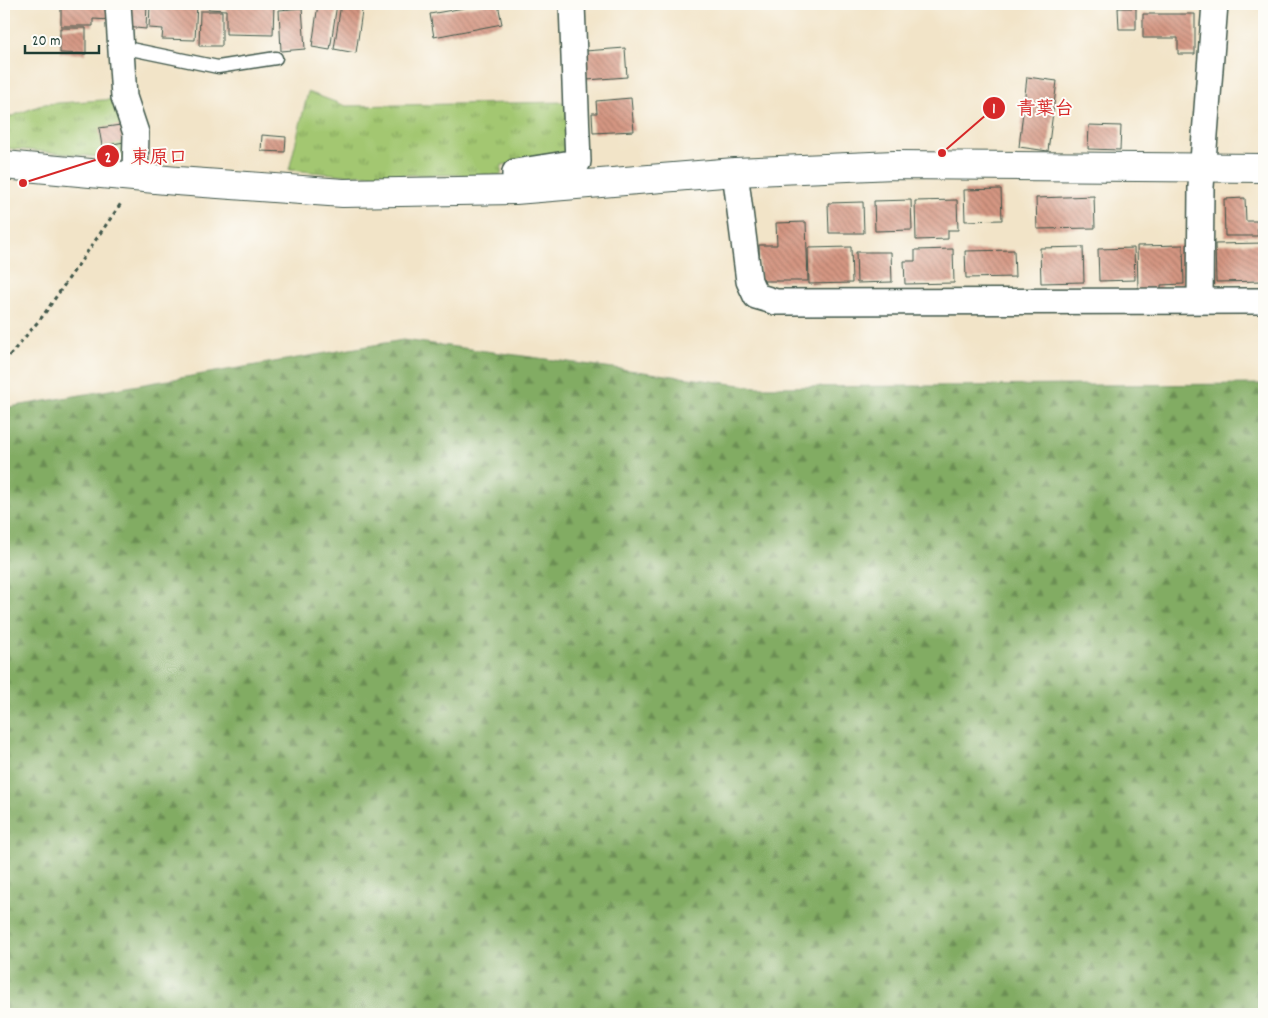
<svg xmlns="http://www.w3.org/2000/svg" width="1268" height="1018" viewBox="0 0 1268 1018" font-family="Dekko,'Klee One',sans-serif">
<defs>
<pattern id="grass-tufts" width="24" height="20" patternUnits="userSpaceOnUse" patternTransform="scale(1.25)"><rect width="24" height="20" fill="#a3c771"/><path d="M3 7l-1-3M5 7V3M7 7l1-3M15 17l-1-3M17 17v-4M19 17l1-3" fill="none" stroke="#84a35e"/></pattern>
<pattern id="forest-firs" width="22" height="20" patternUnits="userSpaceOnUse" patternTransform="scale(1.25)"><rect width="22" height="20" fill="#82ac63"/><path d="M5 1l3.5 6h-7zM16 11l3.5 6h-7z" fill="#6a8d52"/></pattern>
<pattern id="building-back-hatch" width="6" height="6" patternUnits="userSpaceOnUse" patternTransform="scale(1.25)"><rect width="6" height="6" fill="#d59682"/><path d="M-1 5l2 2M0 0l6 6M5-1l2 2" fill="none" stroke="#ac7c6b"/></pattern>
</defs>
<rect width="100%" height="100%" fill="#fdfcf7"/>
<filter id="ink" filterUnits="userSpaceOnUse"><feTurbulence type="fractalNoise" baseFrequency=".02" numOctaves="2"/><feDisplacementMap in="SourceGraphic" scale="10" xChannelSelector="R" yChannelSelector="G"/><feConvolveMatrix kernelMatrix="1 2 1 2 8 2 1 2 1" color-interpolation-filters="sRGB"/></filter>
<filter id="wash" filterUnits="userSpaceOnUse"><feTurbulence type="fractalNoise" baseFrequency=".0096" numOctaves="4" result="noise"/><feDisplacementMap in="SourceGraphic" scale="20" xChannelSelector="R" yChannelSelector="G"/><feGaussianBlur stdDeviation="1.12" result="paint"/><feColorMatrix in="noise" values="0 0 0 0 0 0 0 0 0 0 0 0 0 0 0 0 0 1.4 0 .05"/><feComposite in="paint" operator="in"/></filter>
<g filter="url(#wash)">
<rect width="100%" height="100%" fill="#f2e4c8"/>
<path fill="url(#grass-tufts)" stroke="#618252" d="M 308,92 L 346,106 L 566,102 L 570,157 L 502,165 L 501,175 L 344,175 L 289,170 Z
M 118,99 L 130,160 L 4,148 L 4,119 L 44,104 Z"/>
<path fill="url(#forest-firs)" stroke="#50744c" d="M 403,340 L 756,387 L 1264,384 L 1264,1014 L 4,1014 L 4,408 Z"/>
<g id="blocks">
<path fill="url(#building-back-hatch)" d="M 61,4 L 111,4 L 111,20 L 93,19 L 93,26 L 61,26 Z
M 126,4 L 147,4 L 146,29 L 125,27 Z
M 150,4 L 197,4 L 195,40 L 162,39 L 163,29 L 149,28 Z
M 208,4 L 274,4 L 273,35 L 226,34 L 226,10 L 208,9 Z
M 318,4 L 337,4 L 330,50 L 312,47 Z
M 341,4 L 363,4 L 356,53 L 334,49 Z
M 486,4 L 498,4 L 502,24 L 434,37 L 430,14 Z
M 302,8 L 305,49 L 281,51 L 279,10 Z
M 1118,8 L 1136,8 L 1136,29 L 1119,29 Z
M 200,11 L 222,11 L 222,46 L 199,46 Z
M 1143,14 L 1195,14 L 1195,54 L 1178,54 L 1178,38 L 1143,38 Z
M 60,28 L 86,28 L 86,54 L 60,53 Z
M 625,48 L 627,77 L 587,80 L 585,51 Z
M 1027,77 L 1057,81 L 1048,151 L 1019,147 Z
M 631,98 L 634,131 L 593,133 L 592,113 L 597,113 L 596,101 Z
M 121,125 L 124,142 L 102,146 L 99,128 Z
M 1089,125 L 1121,126 L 1120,150 L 1088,149 Z
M 262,135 L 286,137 L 285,152 L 261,151 Z
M 1001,189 L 1002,220 L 965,221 L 964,190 Z
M 1094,196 L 1095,228 L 1037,229 L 1036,198 Z
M 1245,198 L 1246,221 L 1257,221 L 1258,236 L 1225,236 L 1224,199 Z
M 911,200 L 912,230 L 875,231 L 874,201 Z
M 957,200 L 958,230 L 948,230 L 948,239 L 916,240 L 915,201 Z
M 863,202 L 864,233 L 829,233 L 828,203 Z
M 806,222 L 808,281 L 760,281 L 759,245 L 777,245 L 776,223 Z
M 1264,243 L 1264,281 L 1216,282 L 1215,244 Z
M 1183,245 L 1184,284 L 1161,285 L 1161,290 L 1138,290 L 1137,246 Z
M 851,247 L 852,283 L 809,284 L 808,248 Z
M 1083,247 L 1084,282 L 1041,283 L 1040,248 Z
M 1134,248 L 1135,280 L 1099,281 L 1098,249 Z
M 953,249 L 954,283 L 905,284 L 904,261 L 915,261 L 915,250 Z
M 1014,250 L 1015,277 L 966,278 L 965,251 Z
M 856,252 L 891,252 L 892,282 L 857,283 Z"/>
</g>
</g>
<g filter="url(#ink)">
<use href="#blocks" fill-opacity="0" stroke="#3f564a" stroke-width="1"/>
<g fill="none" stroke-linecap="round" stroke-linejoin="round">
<g stroke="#3f564a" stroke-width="15">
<path id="service" d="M 121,47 L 218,67 L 276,58"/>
</g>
<g stroke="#3f564a" stroke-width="28">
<path id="minor" d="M 118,4 L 124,97 L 136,133 L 135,176
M 735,172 L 749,281 L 756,296 L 776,302 L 1264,301
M 515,190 L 515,172 L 578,162 L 572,4
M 1200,301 L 1201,187 L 1215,4"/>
</g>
<g stroke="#3f564a" stroke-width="30">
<path id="tertiary" d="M 4,165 L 177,181 L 343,193 L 515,190 L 735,172 L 894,165 L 1264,168"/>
</g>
<path stroke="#3f564a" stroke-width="3" stroke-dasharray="4 4" stroke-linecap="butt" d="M 4,362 L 42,317 L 122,202"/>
<use href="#service" stroke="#fff" stroke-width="12"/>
<use href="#minor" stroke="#fff" stroke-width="25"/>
<use href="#tertiary" stroke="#fff" stroke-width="28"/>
</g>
</g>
<path fill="none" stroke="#d62828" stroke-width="2" d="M942 153L994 108M23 183L108 156"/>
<g fill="#d62828" stroke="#fdfcf7" stroke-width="2">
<circle cx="942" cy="153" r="5"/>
<circle cx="23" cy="183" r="5"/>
<circle cx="994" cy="108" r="12"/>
<circle cx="108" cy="156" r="12"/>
</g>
<g font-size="15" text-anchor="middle" font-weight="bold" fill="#fff">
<text x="994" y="113">1</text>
<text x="108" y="162">2</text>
</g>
<g font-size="19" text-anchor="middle" font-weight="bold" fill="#d62828" stroke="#fdfcf7" stroke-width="4" stroke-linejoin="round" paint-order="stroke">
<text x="1045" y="114">青葉台</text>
<text x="159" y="163">東原口</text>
</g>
<rect width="1268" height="1018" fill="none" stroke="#fdfcf7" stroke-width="20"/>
<path d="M25 45v8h74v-8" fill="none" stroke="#1f3d34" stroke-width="2.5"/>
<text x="32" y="45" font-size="15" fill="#1f3d34" stroke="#fdfcf7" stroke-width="4" paint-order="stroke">20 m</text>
</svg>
